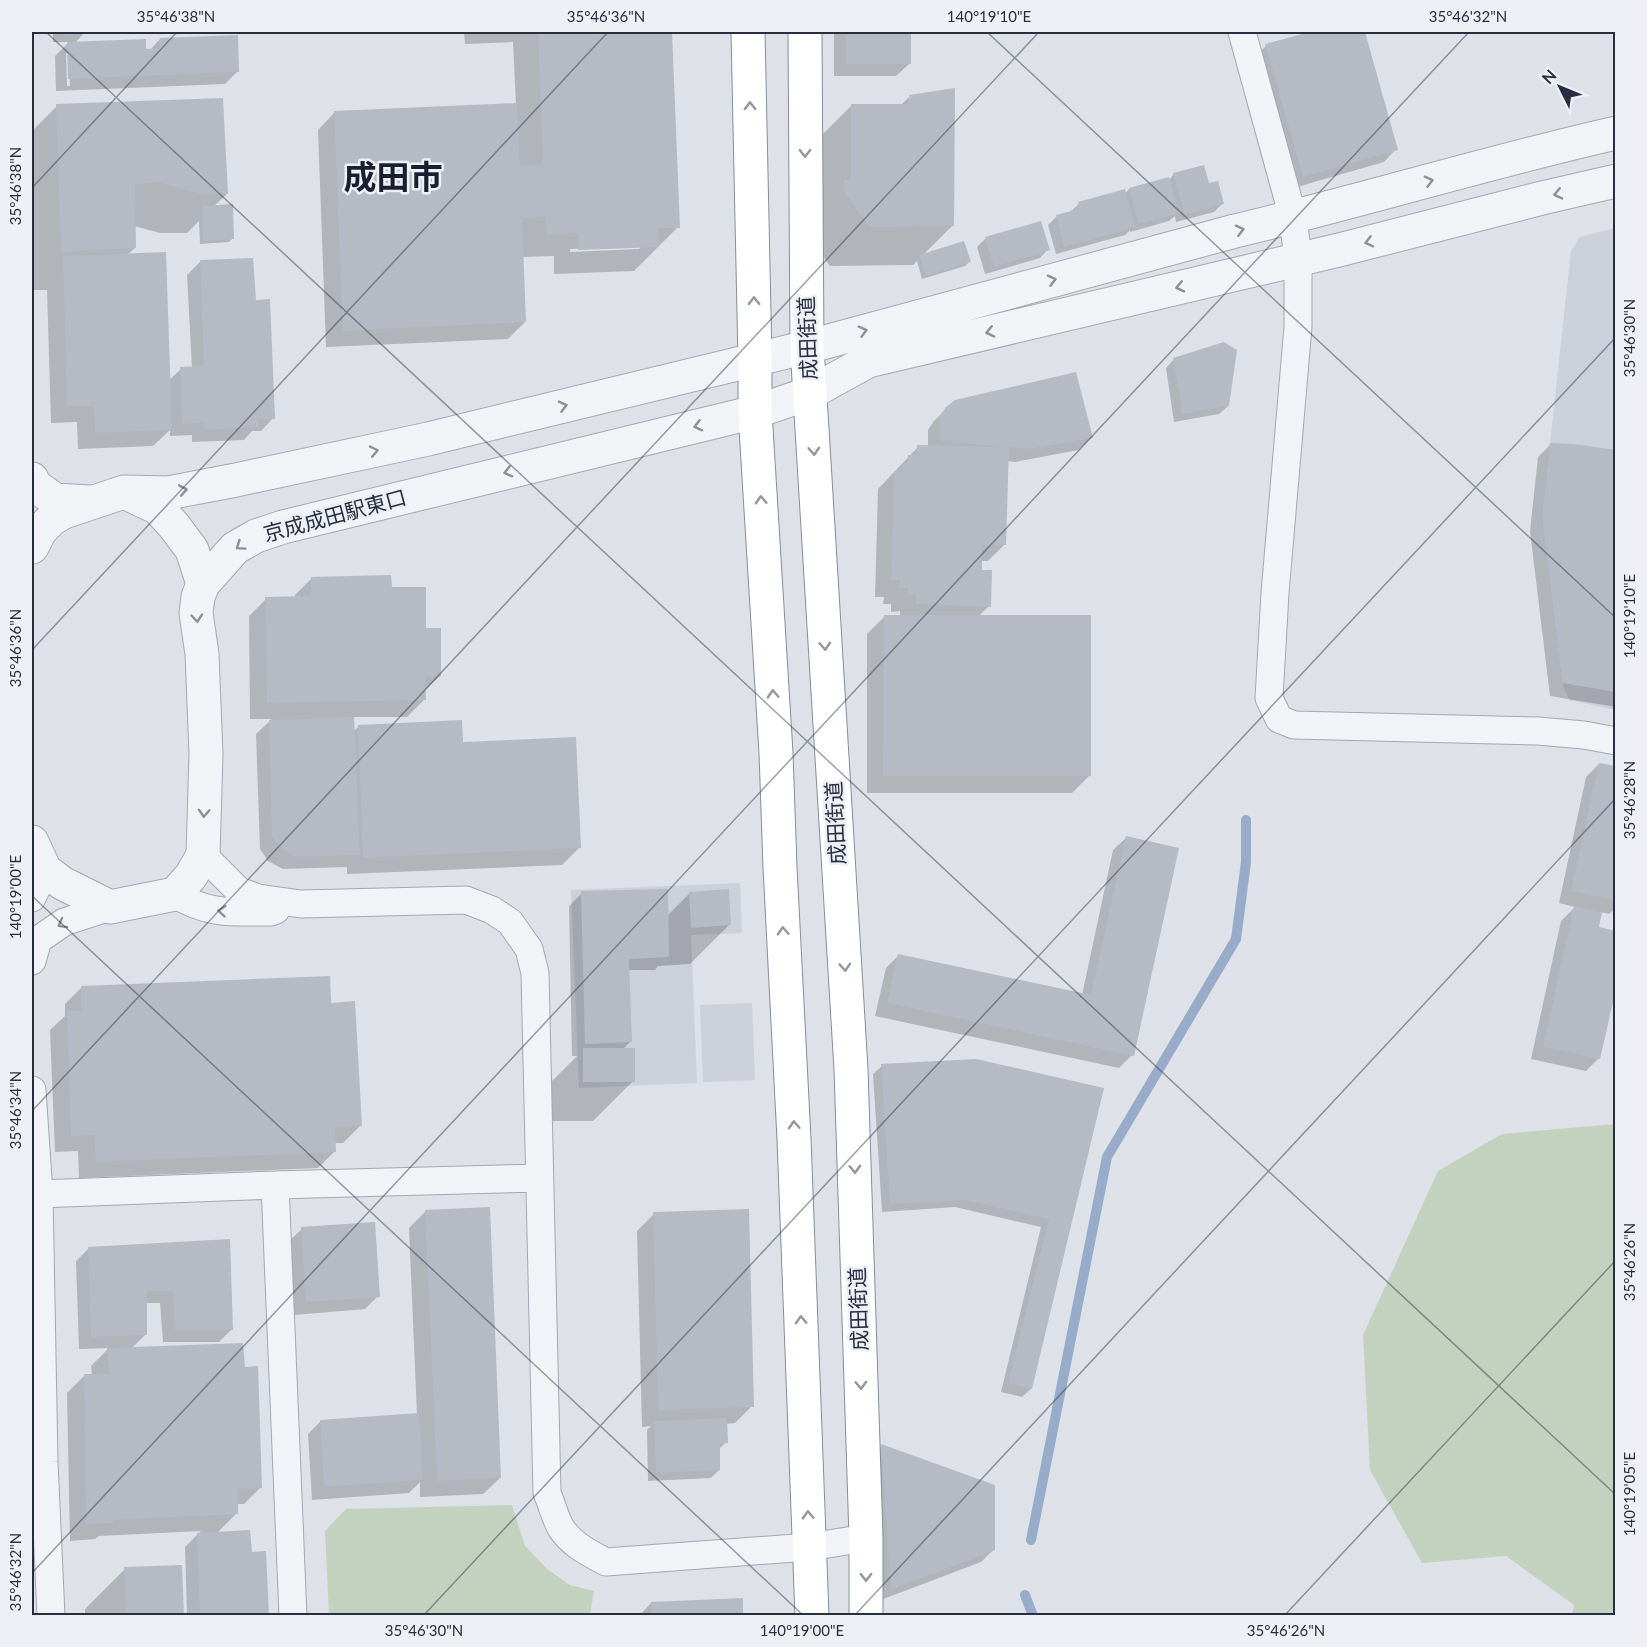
<svg xmlns="http://www.w3.org/2000/svg" width="1647" height="1647" viewBox="0 0 1647 1647" font-family="Lato,'Noto Sans JP',sans-serif">
<rect width="100%" height="100%" fill="#dee1e8"/>
<path fill="#ccd0da" d="M 1615,228 L 1615,710 L 1569,700 L 1562,683 L 1542,517 L 1571,251 L 1580,237 Z
M 740,883 L 742,933 L 691,935 L 697,1083 L 579,1088 L 571,890 Z
M 752,1003 L 755,1080 L 703,1082 L 700,1005 Z"/>
<path fill="#c3d2bf" d="M 1615,1124 L 1615,1615 L 1572,1615 L 1574,1605 L 1506,1556 L 1422,1563 L 1370,1470 L 1363,1335 L 1438,1171 L 1502,1134 Z
M 512,1505 L 525,1546 L 547,1569 L 570,1585 L 594,1591 L 590,1615 L 329,1615 L 325,1531 L 346,1509 Z"/>
<path fill="#0003" fill-rule="evenodd" d="M 53,32 L 85,32 L 75,43 L 144,51 L 149,51 L 160,39 L 238,71 L 225,84 L 56,91 L 55,56 L 69,42 L 53,42 ZM 66,53 L 69,53 L 70,86 L 67,86 Z
M 464,32 L 671,32 L 678,227 L 634,271 L 554,274 L 554,256 L 522,257 L 525,322 L 508,339 L 326,347 L 318,130 L 334,113 L 516,105 L 513,42 L 465,44 ZM 642,246 L 639,249 L 570,252 L 570,249 Z
M 834,32 L 909,32 L 909,64 L 896,76 L 834,76 Z
M 1314,32 L 1363,32 L 1396,149 L 1384,162 L 1290,189 L 1253,59 L 1266,46 Z
M 909,97 L 953,225 L 922,256 L 969,262 L 965,266 L 922,279 L 917,261 L 913,265 L 830,266 L 805,232 L 811,146 L 851,106 L 900,106 Z
M 57,106 L 227,194 L 213,207 L 233,238 L 229,242 L 200,244 L 199,221 L 187,233 L 160,233 L 134,226 L 135,248 L 127,255 L 168,381 L 181,369 L 192,368 L 187,275 L 200,262 L 254,302 L 273,418 L 261,431 L 252,431 L 244,440 L 192,442 L 192,435 L 170,436 L 170,430 L 153,446 L 78,449 L 77,422 L 51,423 L 47,290 L 32,290 L 32,131 Z
M 1174,174 L 1208,185 L 1222,204 L 1214,212 L 1176,222 L 1175,216 L 1169,221 L 1130,232 L 1130,230 L 1125,235 L 1056,254 L 1048,225 L 1056,217 L 1070,212 L 1079,204 L 1125,194 L 1129,189 L 1168,178 L 1169,180 Z
M 1040,223 L 1048,249 L 1040,258 L 985,274 L 977,247 L 985,239 Z
M 1174,359 L 1228,406 L 1219,414 L 1174,422 L 1166,368 Z
M 947,408 L 1091,438 L 1078,450 L 1015,462 L 1007,461 L 1005,544 L 988,561 L 981,561 L 980,572 L 989,606 L 979,616 L 1089,776 L 1072,793 L 867,793 L 867,634 L 884,617 L 900,617 L 900,611 L 891,612 L 891,604 L 883,604 L 884,597 L 875,597 L 878,489 L 918,447 L 928,447 L 928,430 L 934,421 Z
M 1551,444 L 1616,451 L 1616,707 L 1550,696 L 1530,531 L 1538,457 Z
M 312,578 L 390,589 L 424,630 L 440,676 L 424,691 L 424,700 L 407,717 L 353,717 L 354,731 L 359,726 L 461,744 L 579,848 L 562,865 L 347,874 L 347,867 L 283,869 L 268,861 L 260,849 L 256,734 L 272,719 L 250,719 L 249,616 L 266,599 L 295,598 L 295,595 Z
M 1599,764 L 1616,768 L 1616,908 L 1609,914 L 1601,912 L 1597,928 L 1599,1058 L 1586,1071 L 1531,1059 L 1561,921 L 1575,907 L 1559,903 L 1586,777 Z
M 1126,838 L 1132,1055 L 1119,1068 L 875,1016 L 886,968 L 899,955 L 1082,995 L 1113,850 Z
M 582,893 L 667,916 L 690,893 L 730,924 L 690,964 L 658,966 L 655,970 L 628,970 L 630,1042 L 622,1050 L 633,1081 L 593,1121 L 544,1121 L 544,1089 L 577,1056 L 572,1056 L 569,906 Z
M 82,987 L 329,1004 L 360,1126 L 343,1143 L 334,1143 L 335,1151 L 318,1168 L 79,1178 L 78,1151 L 55,1152 L 50,1030 L 65,1016 L 65,1004 Z
M 882,1066 L 1102,1089 L 1031,1389 L 1022,1397 L 1001,1392 L 1041,1227 L 955,1207 L 882,1212 L 873,1074 Z
M 426,1211 L 500,1478 L 483,1494 L 420,1497 L 420,1482 L 409,1493 L 312,1500 L 308,1434 L 320,1422 L 417,1415 L 409,1228 Z
M 654,1214 L 752,1406 L 735,1423 L 725,1424 L 726,1442 L 718,1450 L 719,1470 L 711,1478 L 648,1481 L 647,1430 L 651,1426 L 642,1427 L 637,1231 Z
M 302,1229 L 378,1296 L 365,1309 L 294,1315 L 289,1241 Z
M 228,1241 L 232,1329 L 219,1342 L 163,1342 L 160,1303 L 145,1303 L 146,1334 L 132,1348 L 261,1487 L 244,1504 L 237,1504 L 237,1513 L 217,1533 L 250,1553 L 267,1616 L 187,1616 L 185,1547 L 201,1531 L 99,1536 L 95,1539 L 70,1541 L 67,1393 L 84,1376 L 92,1375 L 91,1366 L 109,1348 L 79,1349 L 76,1261 L 89,1248 Z
M 881,1446 L 993,1486 L 994,1549 L 981,1562 L 878,1601 L 868,1458 Z
M 125,1569 L 182,1616 L 85,1616 L 85,1609 Z
M 651,1603 L 742,1616 L 639,1616 Z"/>
<g fill="none" stroke-linecap="round" stroke-linejoin="round">
<path stroke="#98acc9" stroke-width="10" d="M 1031,1540 L 1107,1157 L 1236,939 L 1246,862 L 1246,820
M 1025,1595 L 1033,1616"/>
</g>
<path fill="#b5bac5" d="M 61,32 L 89,32 L 89,33 L 61,35 Z
M 538,32 L 672,32 L 680,228 L 658,228 L 659,247 L 578,250 L 578,233 L 546,234 L 545,217 L 522,218 L 526,322 L 343,331 L 334,111 L 517,103 L 520,166 L 543,165 Z
M 846,32 L 911,32 L 911,64 L 846,64 Z
M 1310,32 L 1365,32 L 1398,150 L 1303,177 L 1265,44 Z
M 238,35 L 239,72 L 68,79 L 67,42 L 146,39 L 146,49 L 160,48 L 160,38 Z
M 955,88 L 954,226 L 870,227 L 844,192 L 844,180 L 851,180 L 851,104 L 911,104 L 909,95 Z
M 223,98 L 228,194 L 200,194 L 157,182 L 135,185 L 136,248 L 61,252 L 56,104 Z
M 1204,165 L 1209,183 L 1218,181 L 1224,204 L 1185,215 L 1173,173 Z
M 1169,177 L 1179,213 L 1139,224 L 1129,188 Z
M 1125,189 L 1135,227 L 1064,247 L 1056,215 L 1079,209 L 1078,202 Z
M 233,204 L 234,239 L 203,241 L 202,206 Z
M 1041,221 L 1050,250 L 994,267 L 985,237 Z
M 964,241 L 971,262 L 926,276 L 919,255 Z
M 166,252 L 172,430 L 95,433 L 94,406 L 67,406 L 63,256 Z
M 253,258 L 256,300 L 270,299 L 275,419 L 258,419 L 259,427 L 204,430 L 204,423 L 182,424 L 180,367 L 204,366 L 200,260 Z
M 1224,342 L 1237,350 L 1229,406 L 1182,414 L 1173,358 Z
M 1076,372 L 1093,438 L 1029,449 L 1009,447 L 1006,545 L 982,545 L 982,570 L 992,570 L 991,607 L 916,604 L 916,595 L 908,595 L 908,588 L 899,588 L 900,580 L 891,580 L 894,471 L 902,471 L 903,463 L 908,463 L 908,455 L 917,455 L 917,445 L 1003,447 L 940,441 L 940,416 L 946,407 L 955,400 Z
M 1550,443 L 1573,444 L 1616,450 L 1616,692 L 1562,683 L 1542,517 Z
M 391,575 L 392,587 L 426,587 L 426,628 L 441,628 L 441,676 L 425,677 L 426,700 L 267,703 L 265,597 L 311,596 L 311,577 Z
M 884,615 L 1091,615 L 1091,776 L 883,776 Z
M 354,717 L 360,855 L 296,857 L 281,848 L 272,836 L 269,720 Z
M 462,720 L 463,742 L 576,737 L 581,848 L 363,858 L 358,725 Z
M 1599,763 L 1616,766 L 1616,900 L 1571,891 Z
M 1126,836 L 1179,848 L 1134,1056 L 887,1003 L 898,954 L 1091,995 Z
M 668,889 L 669,957 L 629,959 L 632,1042 L 585,1044 L 581,891 Z
M 729,889 L 731,925 L 691,928 L 689,892 Z
M 1574,906 L 1602,912 L 1599,927 L 1616,931 L 1616,989 L 1600,1059 L 1543,1047 Z
M 330,976 L 331,1003 L 355,1001 L 362,1126 L 335,1128 L 336,1152 L 96,1162 L 94,1135 L 71,1136 L 67,1011 L 81,1011 L 81,986 Z
M 583,1048 L 635,1048 L 635,1082 L 583,1082 Z
M 976,1059 L 1104,1088 L 1032,1389 L 1008,1383 L 1049,1219 L 964,1200 L 890,1204 L 881,1064 Z
M 490,1207 L 501,1478 L 437,1481 L 425,1210 Z
M 749,1209 L 754,1407 L 658,1410 L 653,1212 Z
M 375,1222 L 380,1297 L 306,1302 L 301,1227 Z
M 230,1239 L 233,1330 L 175,1330 L 173,1291 L 147,1291 L 147,1335 L 91,1337 L 88,1247 Z
M 243,1343 L 245,1367 L 258,1366 L 262,1488 L 238,1489 L 238,1514 L 113,1520 L 114,1523 L 86,1524 L 84,1374 L 109,1374 L 107,1348 Z
M 419,1413 L 423,1480 L 324,1487 L 320,1420 Z
M 727,1418 L 728,1443 L 720,1444 L 720,1470 L 656,1473 L 654,1421 Z
M 881,1444 L 995,1485 L 995,1550 L 891,1590 Z
M 250,1530 L 252,1552 L 266,1551 L 269,1616 L 200,1616 L 197,1533 Z
M 182,1565 L 184,1616 L 126,1616 L 124,1567 Z
M 743,1598 L 743,1616 L 651,1616 L 651,1602 Z"/>
<g fill="none" stroke-linecap="round" stroke-linejoin="round">
<g stroke="#a3a8b2" stroke-width="29">
<path id="minor" d="M 1242,32 L 1293,217 L 1298,259 L 1298,327 L 1275,593 L 1269,698 L 1279,719 L 1294,725 L 1538,731 L 1584,735 L 1616,741
M 203,855 L 239,891 L 258,898 L 301,904 L 466,900 L 492,910 L 510,922 L 529,949 L 535,973 L 547,1493 C 552,1504 555,1518 561,1528 C 572,1545 589,1553 606,1562 L 809,1547 L 866,1538
M 175,894 C 208,915 233,912 271,912 L 276,910
M 32,898 L 45,870
M 32,961 L 38,940 L 64,922 L 110,907
M 32,1090 L 39,1194 L 44,1462 L 51,1616
M 275,1185 L 293,1616
M 39,1194 L 275,1185 L 539,1178"/>
</g>
<g stroke="#a3a8b2" stroke-width="35">
<path id="tertiary" d="M 32,479 L 34,485 L 55,500 L 90,502
M 126,493 L 158,508 L 175,527 L 192,550 L 203,584
M 32,547 L 40,531 L 52,519 L 64,512 L 124,492 L 168,493 L 236,480 L 428,439 L 807,347 L 1235,231 C 1362,201 1488,162 1616,133
M 32,842 L 45,870 L 62,883 L 110,907 L 175,894 L 191,876 L 203,855 L 206,754 L 202,654 L 196,613 L 198,597 L 203,584 L 235,548 L 256,536 L 283,527 L 755,412 L 810,393 L 868,361 L 1339,250 L 1542,198 L 1616,181"/>
</g>
<g stroke="#858e9f" stroke-width="35">
<path id="trunk" d="M 748,32 L 755,360 L 755,412 L 776,753 L 780,867 L 794,1139 L 812,1616
M 805,32 L 807,347 L 851,1069 L 866,1538 L 866,1616"/>
</g>
<use href="#minor" stroke="#f1f3f6" stroke-width="27"/>
<use href="#tertiary" stroke="#f1f3f6" stroke-width="33"/>
<use href="#trunk" stroke="#fff" stroke-width="33"/>
</g>
<defs><path id="oneway-chevron" d="M-2-3.5L2.5 0L-2 3.5" fill="none" stroke-width="1.6" stroke-linecap="round" stroke-linejoin="round" transform="scale(1.5)"/></defs>
<g stroke="#93969f">
<use href="#oneway-chevron" transform="translate(750 106) rotate(-91)"/>
<use href="#oneway-chevron" transform="translate(805 153) rotate(90)"/>
<use href="#oneway-chevron" transform="translate(754 301) rotate(-91)"/>
<use href="#oneway-chevron" transform="translate(814 451) rotate(87)"/>
<use href="#oneway-chevron" transform="translate(761 500) rotate(-93)"/>
<use href="#oneway-chevron" transform="translate(825 646) rotate(87)"/>
<use href="#oneway-chevron" transform="translate(773 694) rotate(-93)"/>
<use href="#oneway-chevron" transform="translate(783 931) rotate(-93)"/>
<use href="#oneway-chevron" transform="translate(845 967) rotate(86)"/>
<use href="#oneway-chevron" transform="translate(794 1125) rotate(-93)"/>
<use href="#oneway-chevron" transform="translate(855 1169) rotate(88)"/>
<use href="#oneway-chevron" transform="translate(801 1320) rotate(-92)"/>
<use href="#oneway-chevron" transform="translate(861 1385) rotate(88)"/>
<use href="#oneway-chevron" transform="translate(808 1515) rotate(-92)"/>
<use href="#oneway-chevron" transform="translate(866 1577) rotate(90)"/>
</g>
<g stroke="#8c909a">
<use href="#oneway-chevron" transform="translate(1429 181) rotate(-15)"/>
<use href="#oneway-chevron" transform="translate(1558 194) rotate(167)"/>
<use href="#oneway-chevron" transform="translate(1240 230) rotate(-14)"/>
<use href="#oneway-chevron" transform="translate(1369 242) rotate(166)"/>
<use href="#oneway-chevron" transform="translate(1052 280) rotate(-15)"/>
<use href="#oneway-chevron" transform="translate(1180 287) rotate(167)"/>
<use href="#oneway-chevron" transform="translate(863 331) rotate(-15)"/>
<use href="#oneway-chevron" transform="translate(990 332) rotate(167)"/>
<use href="#oneway-chevron" transform="translate(563 406) rotate(-14)"/>
<use href="#oneway-chevron" transform="translate(698 426) rotate(166)"/>
<use href="#oneway-chevron" transform="translate(374 451) rotate(-12)"/>
<use href="#oneway-chevron" transform="translate(508 472) rotate(166)"/>
<use href="#oneway-chevron" transform="translate(183 490) rotate(-10)"/>
<use href="#oneway-chevron" transform="translate(240 546) rotate(146)"/>
<use href="#oneway-chevron" transform="translate(197 618) rotate(85)"/>
<use href="#oneway-chevron" transform="translate(204 813) rotate(92)"/>
<use href="#oneway-chevron" transform="translate(222 911) rotate(-175)"/>
<use href="#oneway-chevron" transform="translate(62 924) rotate(151)"/>
</g>
<path fill="none" stroke="#272e3f" stroke-width="1.5" stroke-opacity="0.45" d="M 46,32 L 1616,1495M 987,32 L 1616,618M 32,188 L 177,32M 32,650 L 608,32M 32,896 L 804,1616M 32,1111 L 1039,32M 32,1573 L 1469,32M 423,1616 L 1616,337M 854,1616 L 1616,798M 1284,1616 L 1616,1260"/>
<g text-anchor="middle" stroke-width="5" stroke-linejoin="round" paint-order="stroke">
<g font-size="21" fill="#272e3f" stroke="#eef0f6">
<text transform="translate(808 338) rotate(-92)" y="7">成田街道</text>
<text transform="translate(335 516) rotate(-15)" y="7">京成成田駅東口</text>
<text transform="translate(836 823) rotate(-93)" y="7">成田街道</text>
<text transform="translate(859 1309) rotate(-92)" y="7">成田街道</text>
</g>
<g font-size="33" font-weight="bold" fill="#191f30" stroke="#eef0f6">
<text x="393" y="189">成田市</text>
</g>
</g>
<rect width="1647" height="1647" fill="none" stroke="#eef0f6" stroke-width="66"/>
<g transform="translate(1560 87) rotate(313)" stroke="#eef0f6" stroke-width="4.5" paint-order="stroke">
<path d="M0-4.5L10 22L0 15L-10 22Z" fill="#272e3f"/>
<text y="-9" font-size="16" font-weight="bold" text-anchor="middle" fill="#272e3f">N</text>
</g>
<rect x="33" y="33" width="1581" height="1581" fill="none" stroke="#272e3f" stroke-width="2"/>
<g font-size="15" text-anchor="middle" fill="#272e3f">
<text x="176" y="22">35°46'38"N</text>
<text x="606" y="22">35°46'36"N</text>
<text x="989" y="22">140°19'10"E</text>
<text x="1468" y="22">35°46'32"N</text>
<text transform="translate(16 186) rotate(-90)" y="5">35°46'38"N</text>
<text transform="translate(1630 338) rotate(-90)" y="5">35°46'30"N</text>
<text transform="translate(1630 616) rotate(-90)" y="5">140°19'10"E</text>
<text transform="translate(16 648) rotate(-90)" y="5">35°46'36"N</text>
<text transform="translate(1630 800) rotate(-90)" y="5">35°46'28"N</text>
<text transform="translate(16 897) rotate(-90)" y="5">140°19'00"E</text>
<text transform="translate(16 1110) rotate(-90)" y="5">35°46'34"N</text>
<text transform="translate(1630 1262) rotate(-90)" y="5">35°46'26"N</text>
<text transform="translate(1630 1494) rotate(-90)" y="5">140°19'05"E</text>
<text transform="translate(16 1572) rotate(-90)" y="5">35°46'32"N</text>
<text x="424" y="1636">35°46'30"N</text>
<text x="802" y="1636">140°19'00"E</text>
<text x="1286" y="1636">35°46'26"N</text>
</g>
</svg>
